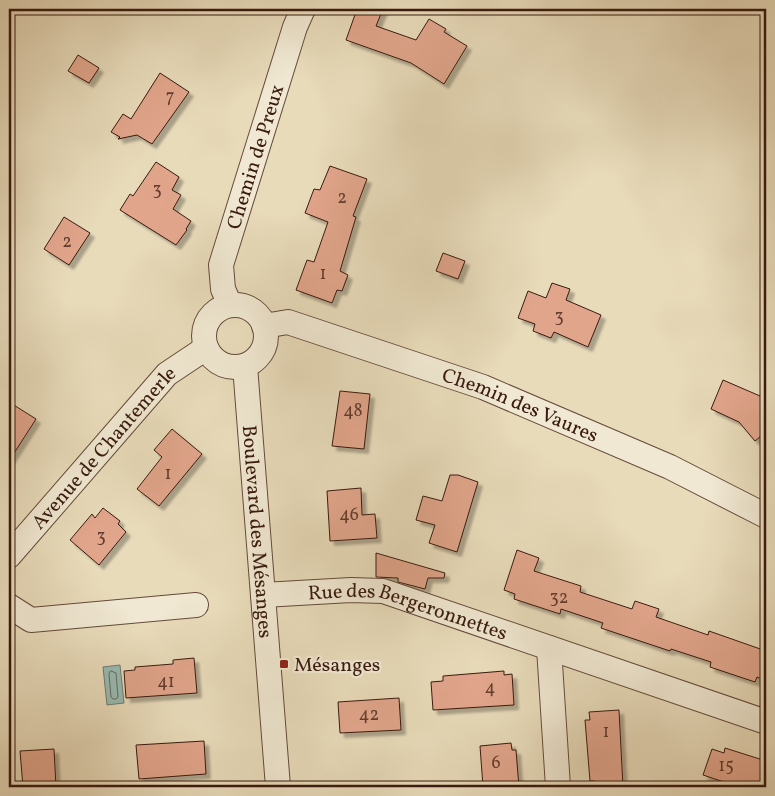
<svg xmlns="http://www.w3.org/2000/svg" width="775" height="796" viewBox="0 0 775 796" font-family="Vollkorn,serif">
<defs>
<filter id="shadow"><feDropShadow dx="4.5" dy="4.5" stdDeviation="1" flood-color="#0004"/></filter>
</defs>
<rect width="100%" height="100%" fill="#e8dbba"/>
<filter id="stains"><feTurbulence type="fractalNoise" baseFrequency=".004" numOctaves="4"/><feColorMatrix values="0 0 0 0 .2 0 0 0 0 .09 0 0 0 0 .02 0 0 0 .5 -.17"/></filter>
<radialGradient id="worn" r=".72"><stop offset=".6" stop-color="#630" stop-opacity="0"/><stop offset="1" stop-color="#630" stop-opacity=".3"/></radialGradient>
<path fill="#97bbb2" stroke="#717b71" d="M 120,665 L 124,703 L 107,705 L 103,667 Z"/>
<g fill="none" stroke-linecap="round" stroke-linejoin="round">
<path stroke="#686a60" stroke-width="1" d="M 111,671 L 116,673 L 118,697 L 116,699 L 113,699 L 111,697 L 109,674 Z"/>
</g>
<path fill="#e1a58b" stroke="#391a0f" filter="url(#shadow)" d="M 357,9 L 383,9 L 376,26 L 416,40 L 429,19 L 446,29 L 444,32 L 467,46 L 444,84 L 411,63 L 346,40 Z
M 78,55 L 99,68 L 89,83 L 68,71 Z
M 160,73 L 189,92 L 152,144 L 137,135 L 118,139 L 120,137 L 111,132 L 123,114 L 131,119 Z
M 156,162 L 179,177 L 172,190 L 181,195 L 173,209 L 191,221 L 186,229 L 187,230 L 176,245 L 120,210 L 130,194 L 133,196 Z
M 330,166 L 367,179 L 353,216 L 356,217 L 340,271 L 348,275 L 342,291 L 337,290 L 332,303 L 296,290 L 307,260 L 314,262 L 328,222 L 305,213 L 314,189 L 320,190 Z
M 64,217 L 90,233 L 69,265 L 44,249 Z
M 443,253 L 465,261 L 458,279 L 436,271 Z
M 552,283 L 570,289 L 566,300 L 601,315 L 588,347 L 554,332 L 551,338 L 533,331 L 535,324 L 518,318 L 528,291 L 546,298 Z
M 723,380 L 760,396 L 766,404 L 766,432 L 755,441 L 739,422 L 711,409 Z
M 340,391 L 370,394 L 364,449 L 332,446 Z
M 9,402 L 36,419 L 9,461 Z
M 172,429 L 202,454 L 159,506 L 137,489 L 162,457 L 154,450 Z
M 450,475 L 458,475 L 478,482 L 457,552 L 429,543 L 435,525 L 416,520 L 423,496 L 442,501 Z
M 361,488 L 362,515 L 375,514 L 377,538 L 330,541 L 327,491 Z
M 103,508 L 120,521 L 118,524 L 126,532 L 99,565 L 70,540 L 92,514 L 95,518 Z
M 517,550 L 539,558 L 534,571 L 581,586 L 580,592 L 632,609 L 635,601 L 659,609 L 656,617 L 708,635 L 709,631 L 766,651 L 766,681 L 757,677 L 755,682 L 710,667 L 711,662 L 671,649 L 670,651 L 601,628 L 603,623 L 561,609 L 560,614 L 514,599 L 515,594 L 504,590 Z
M 376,553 L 445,573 L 444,578 L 428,578 L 425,589 L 398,582 L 398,578 L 376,577 Z
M 194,658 L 197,693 L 126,698 L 124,671 L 135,670 L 135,667 L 173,664 L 173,660 Z
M 504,671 L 504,675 L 512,674 L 514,705 L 433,710 L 431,682 L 443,681 L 443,676 Z
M 399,698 L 401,730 L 340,733 L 338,702 Z
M 619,710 L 623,787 L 595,787 L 595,781 L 590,781 L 585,720 L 590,720 L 589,712 Z
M 204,741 L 206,774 L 139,779 L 136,745 Z
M 511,743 L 512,750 L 516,750 L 519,787 L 483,787 L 480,746 Z
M 725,748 L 766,761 L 766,787 L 739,787 L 703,775 L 712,749 L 724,753 Z
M 54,749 L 56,787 L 23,787 L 20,751 Z"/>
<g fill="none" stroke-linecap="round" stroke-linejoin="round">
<g stroke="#654a3a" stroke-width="26">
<g id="minor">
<circle cx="235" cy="336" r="31"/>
<path id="s1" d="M 230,305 L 223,289 L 221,265 L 295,27 L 303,9"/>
<path id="s2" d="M 264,326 L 288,322 L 483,387 L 670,467 L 766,516"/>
<path id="s3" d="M 245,366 L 278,787"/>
<path id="s4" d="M 9,556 L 167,374 L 206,348"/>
<path id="s5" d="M 263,595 L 351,590 L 383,591 L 766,722"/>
<path d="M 9,606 L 31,620 L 196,605"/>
<path d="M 549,648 L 558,787"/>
</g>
</g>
<use href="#minor" stroke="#f0e8d2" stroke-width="24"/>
</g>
<rect fill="#8f2418" stroke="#f0e8d2" stroke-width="2" x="279" y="659" width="10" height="10" rx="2.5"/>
<g text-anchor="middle" stroke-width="4.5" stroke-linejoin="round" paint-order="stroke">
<g font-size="18" fill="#633d2e">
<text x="170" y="102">7</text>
<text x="157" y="195">3</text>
<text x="342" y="203">2</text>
<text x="67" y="247">2</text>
<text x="323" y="279">1</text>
<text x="559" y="322">3</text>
<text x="353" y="416">48</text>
<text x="168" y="479">1</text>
<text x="349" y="520">46</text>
<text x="101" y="542">3</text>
<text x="559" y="603">32</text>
<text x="166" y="687">41</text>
<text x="490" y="693">4</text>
<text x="369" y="720">42</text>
<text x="606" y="737">1</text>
<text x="496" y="768">6</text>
<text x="726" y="771">15</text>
</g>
<g font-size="20" fill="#391a0f" stroke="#f0e8d2">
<text dy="7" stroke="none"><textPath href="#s1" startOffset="155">Chemin de Preux</textPath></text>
<text dy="7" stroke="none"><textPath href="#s2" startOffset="271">Chemin des Vaures</textPath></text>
<text dy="7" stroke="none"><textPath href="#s4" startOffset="144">Avenue de Chantemerle</textPath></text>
<text dy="7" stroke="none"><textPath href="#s3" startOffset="166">Boulevard des Mésanges</textPath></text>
<text dy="7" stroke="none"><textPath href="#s5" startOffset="148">Rue des Bergeronnettes</textPath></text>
</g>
<g font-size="20" fill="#391a0f" stroke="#f0e8d2" text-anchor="start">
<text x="294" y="671">Mésanges</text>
</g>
</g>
<rect width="775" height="796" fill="none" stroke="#e8dbba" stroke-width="30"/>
<rect x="10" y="10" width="755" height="776" fill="none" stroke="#391a0f" stroke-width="2.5"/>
<rect x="15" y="15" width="745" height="766" fill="none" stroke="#391a0f"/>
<rect width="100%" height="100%" filter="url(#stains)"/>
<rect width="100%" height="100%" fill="url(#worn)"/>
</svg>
